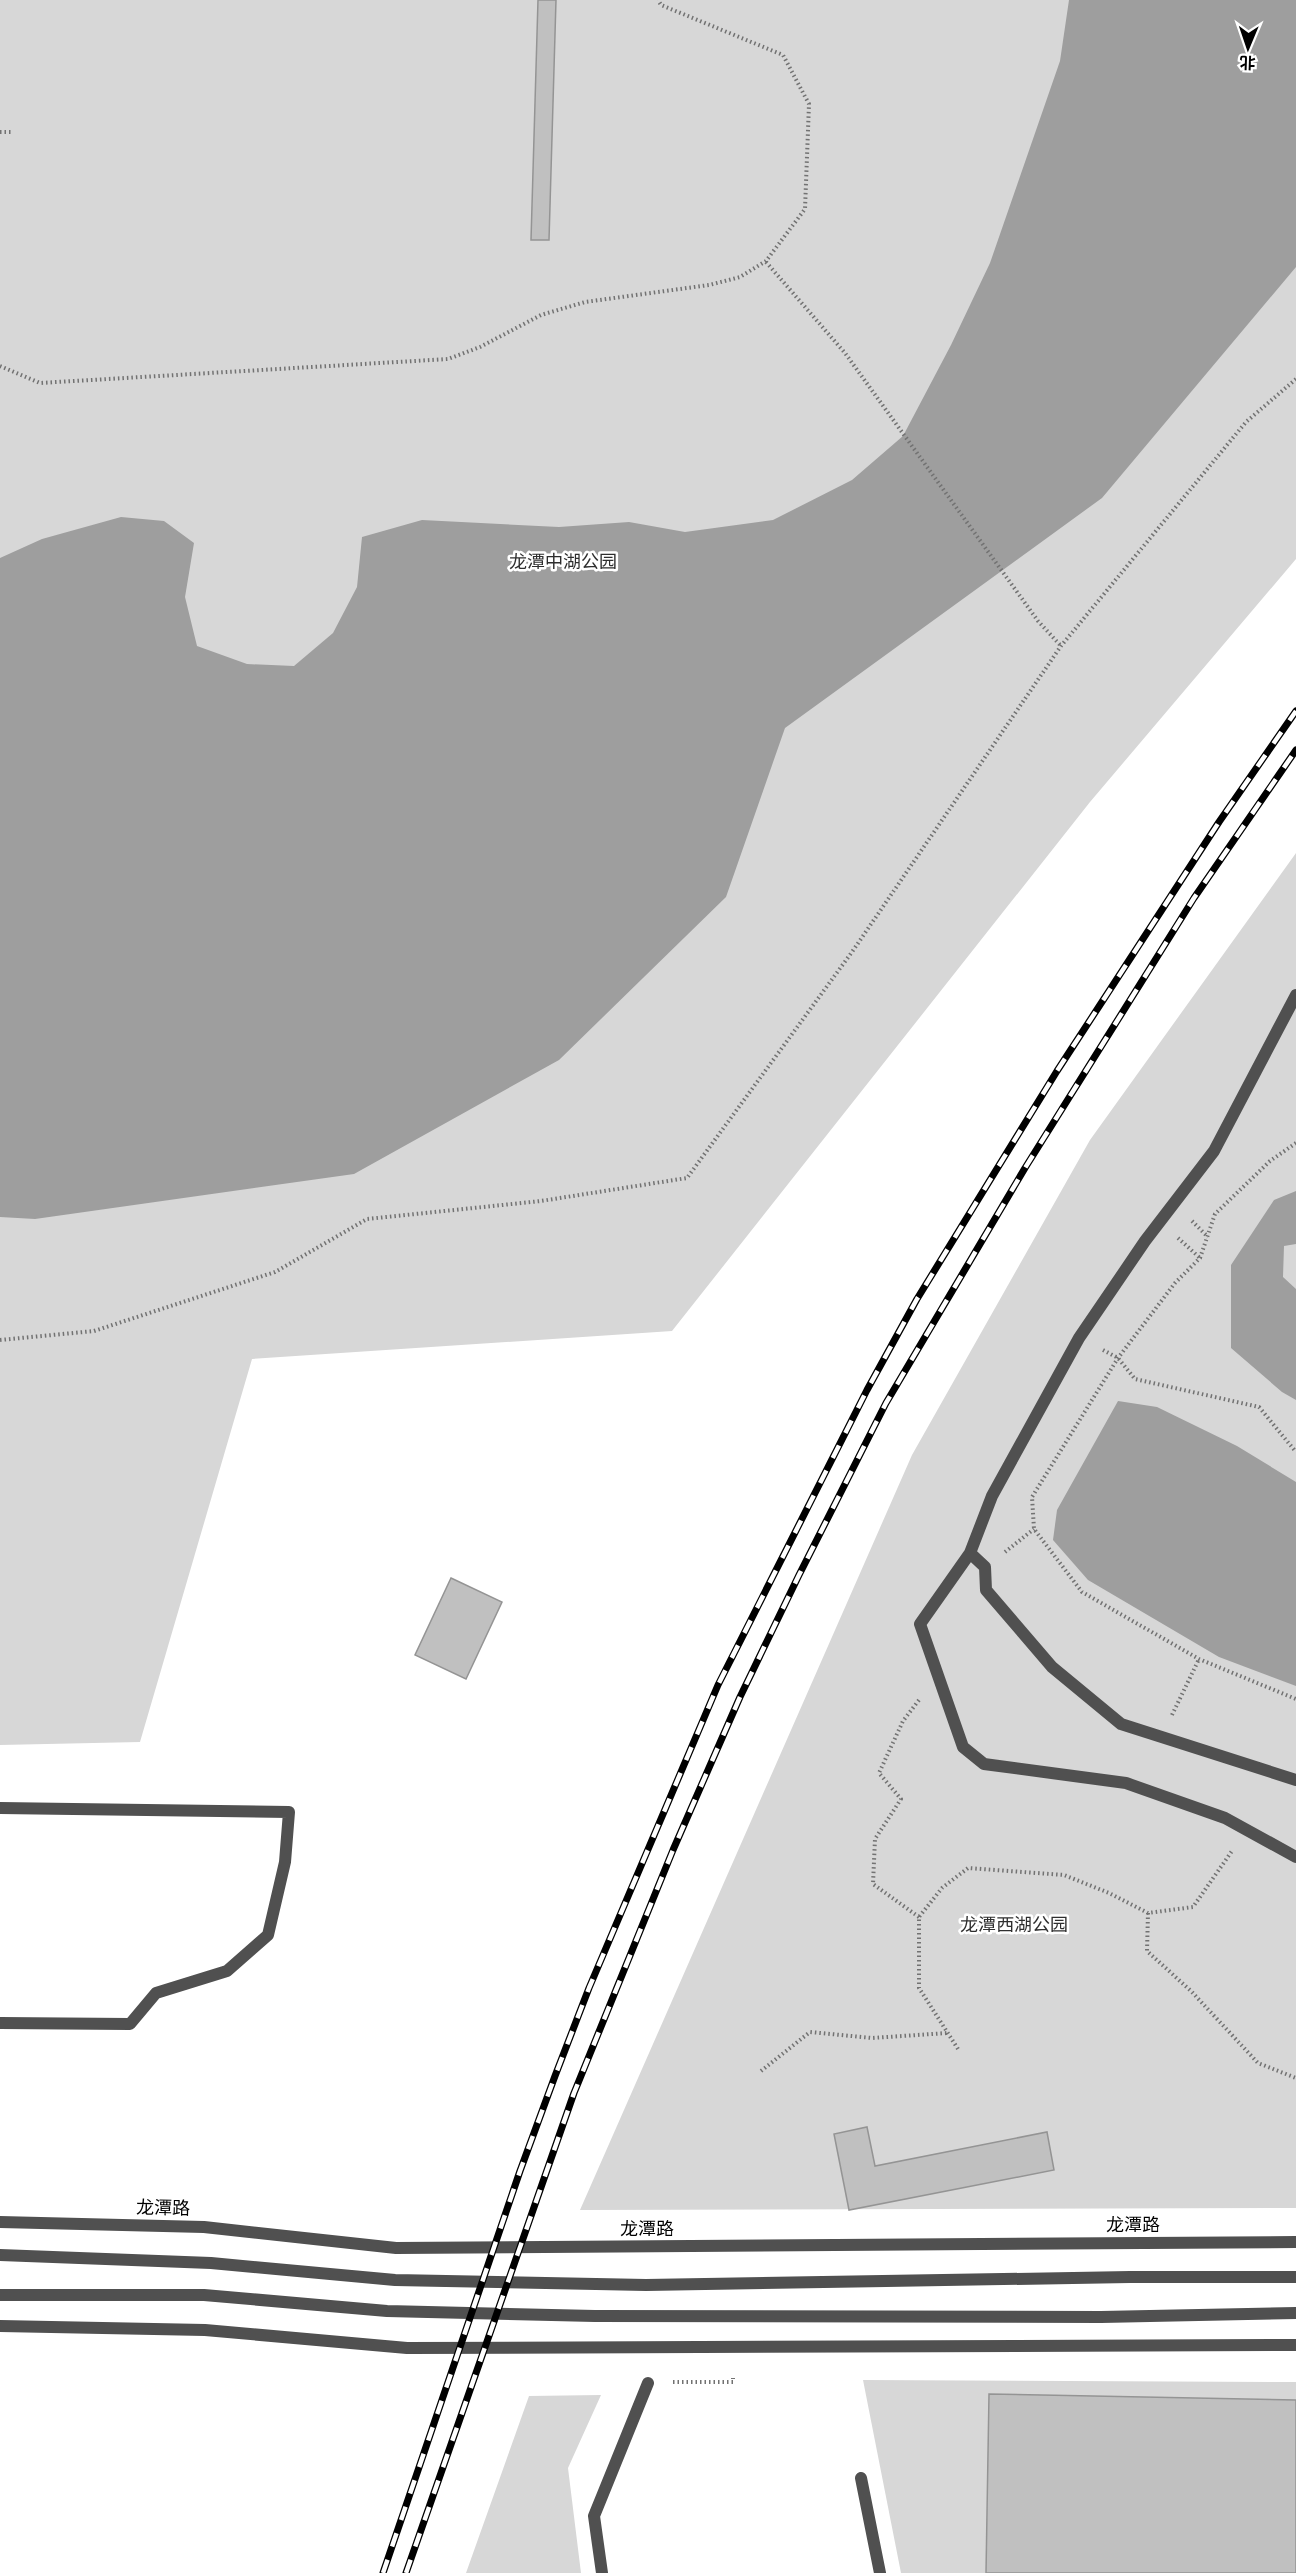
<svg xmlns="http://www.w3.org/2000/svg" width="1296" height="2573" viewBox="0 0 1296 2573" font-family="'Varela Round','Noto Sans SC',sans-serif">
<rect width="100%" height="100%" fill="#fff"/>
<path fill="#d7d7d7" d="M 0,0 L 1296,0 L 1296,559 L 1090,802 L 672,1331 L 252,1359 L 140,1742 L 0,1745 Z
M 1296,853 L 1296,2208 L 580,2210 L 912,1455 L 1090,1140 Z
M 863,2380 L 1296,2382 L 1296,2573 L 901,2573 Z
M 601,2395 L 568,2468 L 581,2573 L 466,2573 L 529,2396 Z"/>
<path fill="#9e9e9e" d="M 1069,0 L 1296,0 L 1296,267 L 1102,498 L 785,728 L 726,897 L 559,1060 L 354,1174 L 35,1219 L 0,1217 L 0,558 L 42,539 L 121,517 L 164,521 L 194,543 L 185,597 L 197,646 L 247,664 L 294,666 L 333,633 L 357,587 L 362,537 L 422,520 L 559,527 L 629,522 L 685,532 L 773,520 L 852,480 L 903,436 L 951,345 L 990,263 L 1060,61 Z
M 1296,1191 L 1296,1244 L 1284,1246 L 1283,1277 L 1296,1289 L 1296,1400 L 1282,1392 L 1231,1348 L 1231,1265 L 1274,1200 Z
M 1118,1401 L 1157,1407 L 1237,1446 L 1296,1482 L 1296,1686 L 1219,1657 L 1088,1580 L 1053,1540 L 1057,1510 Z"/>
<path fill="#c0c0c0" stroke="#949494" stroke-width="1.5" d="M 538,0 L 556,0 L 549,240 L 531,240 Z
M 451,1578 L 502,1602 L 466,1679 L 415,1655 Z
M 867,2127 L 875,2166 L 1047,2132 L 1054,2170 L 849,2210 L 834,2134 Z
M 989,2394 L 1296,2400 L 1296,2573 L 986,2573 Z"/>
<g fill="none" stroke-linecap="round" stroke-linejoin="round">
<path stroke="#727272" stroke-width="4" stroke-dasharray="1.5 3" stroke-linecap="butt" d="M 0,132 L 11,132
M 766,262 L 845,353 L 1038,621 L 1061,646
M 0,366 L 40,383 L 448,359 L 480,347 L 541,315 L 585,302 L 709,285 L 740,277 L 766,261 L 805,209 L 809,104 L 783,55 L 661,5 L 658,0
M 1296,1143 L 1270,1161 L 1215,1214 L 1200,1258 L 1175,1283 L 1118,1358 L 1032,1497 L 1034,1529 L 1082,1592 L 1199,1659 L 1296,1699
M 1192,1221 L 1208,1237
M 1178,1238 L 1200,1258
M 0,1340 L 94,1331 L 275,1272 L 367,1219 L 541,1201 L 687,1178 L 852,952 L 1061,646 L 1246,422 L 1296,379
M 1103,1350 L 1118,1358 L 1135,1379 L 1259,1407 L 1296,1452
M 1005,1552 L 1034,1529
M 1172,1715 L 1199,1659
M 1148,1913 L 1147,1951 L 1191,1991 L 1258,2063 L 1296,2078
M 919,1917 L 873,1884 L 875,1839 L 901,1799 L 879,1773 L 903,1721 L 919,1700
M 958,2049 L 919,1988 L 919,1917 L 942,1888 L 968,1868 L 1064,1875 L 1109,1893 L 1148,1913 L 1193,1907 L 1232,1851
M 761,2071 L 810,2032 L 872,2038 L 947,2033
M 673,2382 L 733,2382 L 733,2378"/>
<path stroke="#505050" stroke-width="12" d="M 0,1808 L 289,1812 L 285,1862 L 268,1935 L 227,1971 L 156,1993 L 130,2024 L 0,2023"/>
<path stroke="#505050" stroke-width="12" d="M 1296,995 L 1214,1151 L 1145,1241 L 1079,1338 L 992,1496 L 970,1553 L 985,1567 L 986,1590 L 1052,1667 L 1121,1724 L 1296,1780
M 970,1553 L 920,1624 L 963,1747 L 984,1764 L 1126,1783 L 1225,1818 L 1296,1857
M 861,2478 L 880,2573
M 602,2573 L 594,2516 L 648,2383"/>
<path stroke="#505050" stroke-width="12" d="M 0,2222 L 204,2227 L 396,2248 L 1296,2242
M 0,2255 L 211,2263 L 395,2280 L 646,2285 L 1130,2277 L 1296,2277
M 0,2295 L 204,2295 L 387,2311 L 595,2316 L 1101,2317 L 1296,2313
M 0,2326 L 205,2330 L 407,2348 L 1296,2345"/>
<g stroke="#000" stroke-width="7">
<path id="rail" d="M 383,2573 L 520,2171 L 555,2076 L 589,1988 L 718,1685 L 867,1390 L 917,1299 L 1057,1071 L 1219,822 L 1296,711
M 406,2573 L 574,2093 L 673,1850 L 740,1697 L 799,1575 L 886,1403 L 1025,1168 L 1194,898 L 1296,750"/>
</g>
<use href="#rail" stroke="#fff" stroke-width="4.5" stroke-dasharray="14" stroke-linecap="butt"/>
</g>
<g text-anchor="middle" stroke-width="5" stroke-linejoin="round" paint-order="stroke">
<g font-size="18" fill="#2e2e2e" stroke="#fff">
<text x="563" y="568">龙潭中湖公园</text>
<text x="1014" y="1931">龙潭西湖公园</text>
</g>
<g font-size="18" fill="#000" stroke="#fff">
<text transform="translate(163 2208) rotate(1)" y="6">龙潭路</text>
<text x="1133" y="2231">龙潭路</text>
<text x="647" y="2235">龙潭路</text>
</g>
</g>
<g transform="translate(1248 48) rotate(182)" stroke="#ffffff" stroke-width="4.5" paint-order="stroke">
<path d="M0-4.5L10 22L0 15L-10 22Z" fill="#000000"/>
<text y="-9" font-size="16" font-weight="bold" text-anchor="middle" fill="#000000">北</text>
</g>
</svg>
